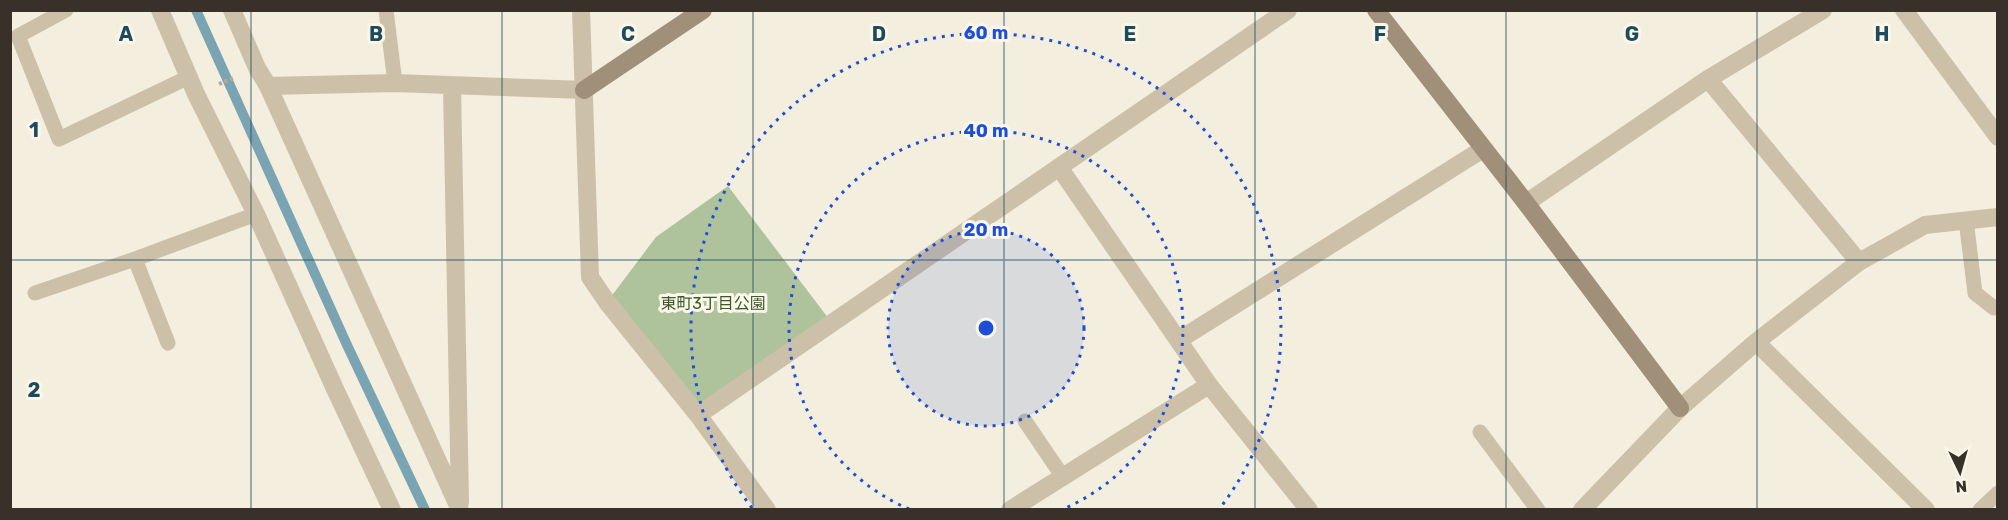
<svg xmlns="http://www.w3.org/2000/svg" width="2008" height="520" viewBox="0 0 2008 520" font-family="Rubik,'Noto Sans JP',sans-serif">
<rect width="100%" height="100%" fill="#f3eedd"/>
<path fill="#aec39c" d="M 728,186 L 832,323 L 698,415 L 607,302 L 656,237 Z"/>
<g fill="none" stroke-linecap="round" stroke-linejoin="round">
<path stroke="#7ba4b2" stroke-width="10" d="M 196,10 L 347,345 L 425,510"/>
<path stroke="#b8ab93" stroke-width="4" stroke-dasharray="3 3" stroke-linecap="butt" d="M 219,84 L 234,78"/>
<path stroke="#ccc0a8" stroke-width="15" d="M 66,10 L 18,36 L 59,139 L 189,77
M 386,10 L 395,83
M 1966,220 L 1975,293 L 1994,308
M 135,259 L 168,343
M 35,293 L 135,259 L 256,214
M 1025,421 L 1063,477
M 1480,432 L 1538,510
M 1980,510 L 1998,493"/>
<path stroke="#ccc0a8" stroke-width="18" d="M 160,10 L 196,94 L 256,214 L 335,389 L 392,510
M 232,10 L 257,68 L 268,86 L 460,510
M 581,10 L 590,277 L 607,302 L 698,415 L 767,510
M 1904,10 L 1998,137
M 1708,79 L 1859,262
M 268,86 L 395,83 L 584,90
M 452,86 L 460,502
M 1059,167 L 1209,385 L 1309,510
M 1526,203 L 1708,79 L 1823,10
M 1179,340 L 1483,149
M 1756,342 L 1926,510
M 698,415 L 1288,10
M 1010,510 L 1209,385
M 1582,510 L 1680,408 L 1756,342 L 1859,262 L 1925,225 L 1998,217"/>
<path stroke="#a0907a" stroke-width="18" d="M 1376,10 L 1526,203 L 1680,408
M 584,90 L 703,10"/>
</g>
<path fill="none" stroke="#1d4a5c" stroke-width="1.5" stroke-opacity="0.55" d="M 251,10 L 251,510M 502,10 L 502,510M 753,10 L 753,510M 1004,10 L 1004,510M 1255,10 L 1255,510M 1506,10 L 1506,510M 1757,10 L 1757,510M 10,260 L 1998,260"/>
<circle cx="986" cy="328" r="98" fill="#1d4ed8" fill-opacity=".12"/>
<g fill="none" stroke="#1d4ed8" stroke-width="3" stroke-dasharray="3 6">
<circle cx="986" cy="328" r="98"/>
<path d="M909 509A197 197 0 1 1 1063 509"/>
<path d="M752 508A295 295 0 1 1 1220 508"/>
</g>
<g text-anchor="middle" stroke-width="6" stroke-linejoin="round" paint-order="stroke">
<g font-size="16" fill="#3e582c" stroke="#fbf6ea">
<text x="713" y="309">東町3丁目公園</text>
</g>
</g>
<g font-size="20" text-anchor="middle" font-weight="bold" fill="#1d4a5c" stroke="#fbf6ea" stroke-width="6" stroke-linejoin="round" paint-order="stroke">
<text x="126" y="41">A</text>
<text x="376" y="41">B</text>
<text x="628" y="41">C</text>
<text x="879" y="41">D</text>
<text x="1130" y="41">E</text>
<text x="1380" y="41">F</text>
<text x="1632" y="41">G</text>
<text x="1882" y="41">H</text>
<text x="34" y="137">1</text>
<text x="34" y="397">2</text>
</g>
<circle cx="986" cy="328" r="9" fill="#1d4ed8" stroke="#fbf6ea" stroke-width="3"/>
<g font-size="18" text-anchor="middle" font-weight="bold" fill="#1d4ed8" stroke="#fbf6ea" stroke-width="6" stroke-linejoin="round" paint-order="stroke">
<text x="986" y="39">60 m</text>
<text x="986" y="137">40 m</text>
<text x="986" y="236">20 m</text>
</g>
<rect width="2008" height="520" fill="none" stroke="#393129" stroke-width="24"/>
<g transform="translate(1960 472) rotate(175)" stroke="#fbf6ea" stroke-width="4.5" paint-order="stroke">
<path d="M0-4.5L10 22L0 15L-10 22Z" fill="#393129"/>
<text y="-9" font-size="16" font-weight="bold" text-anchor="middle" fill="#393129">N</text>
</g>
</svg>
